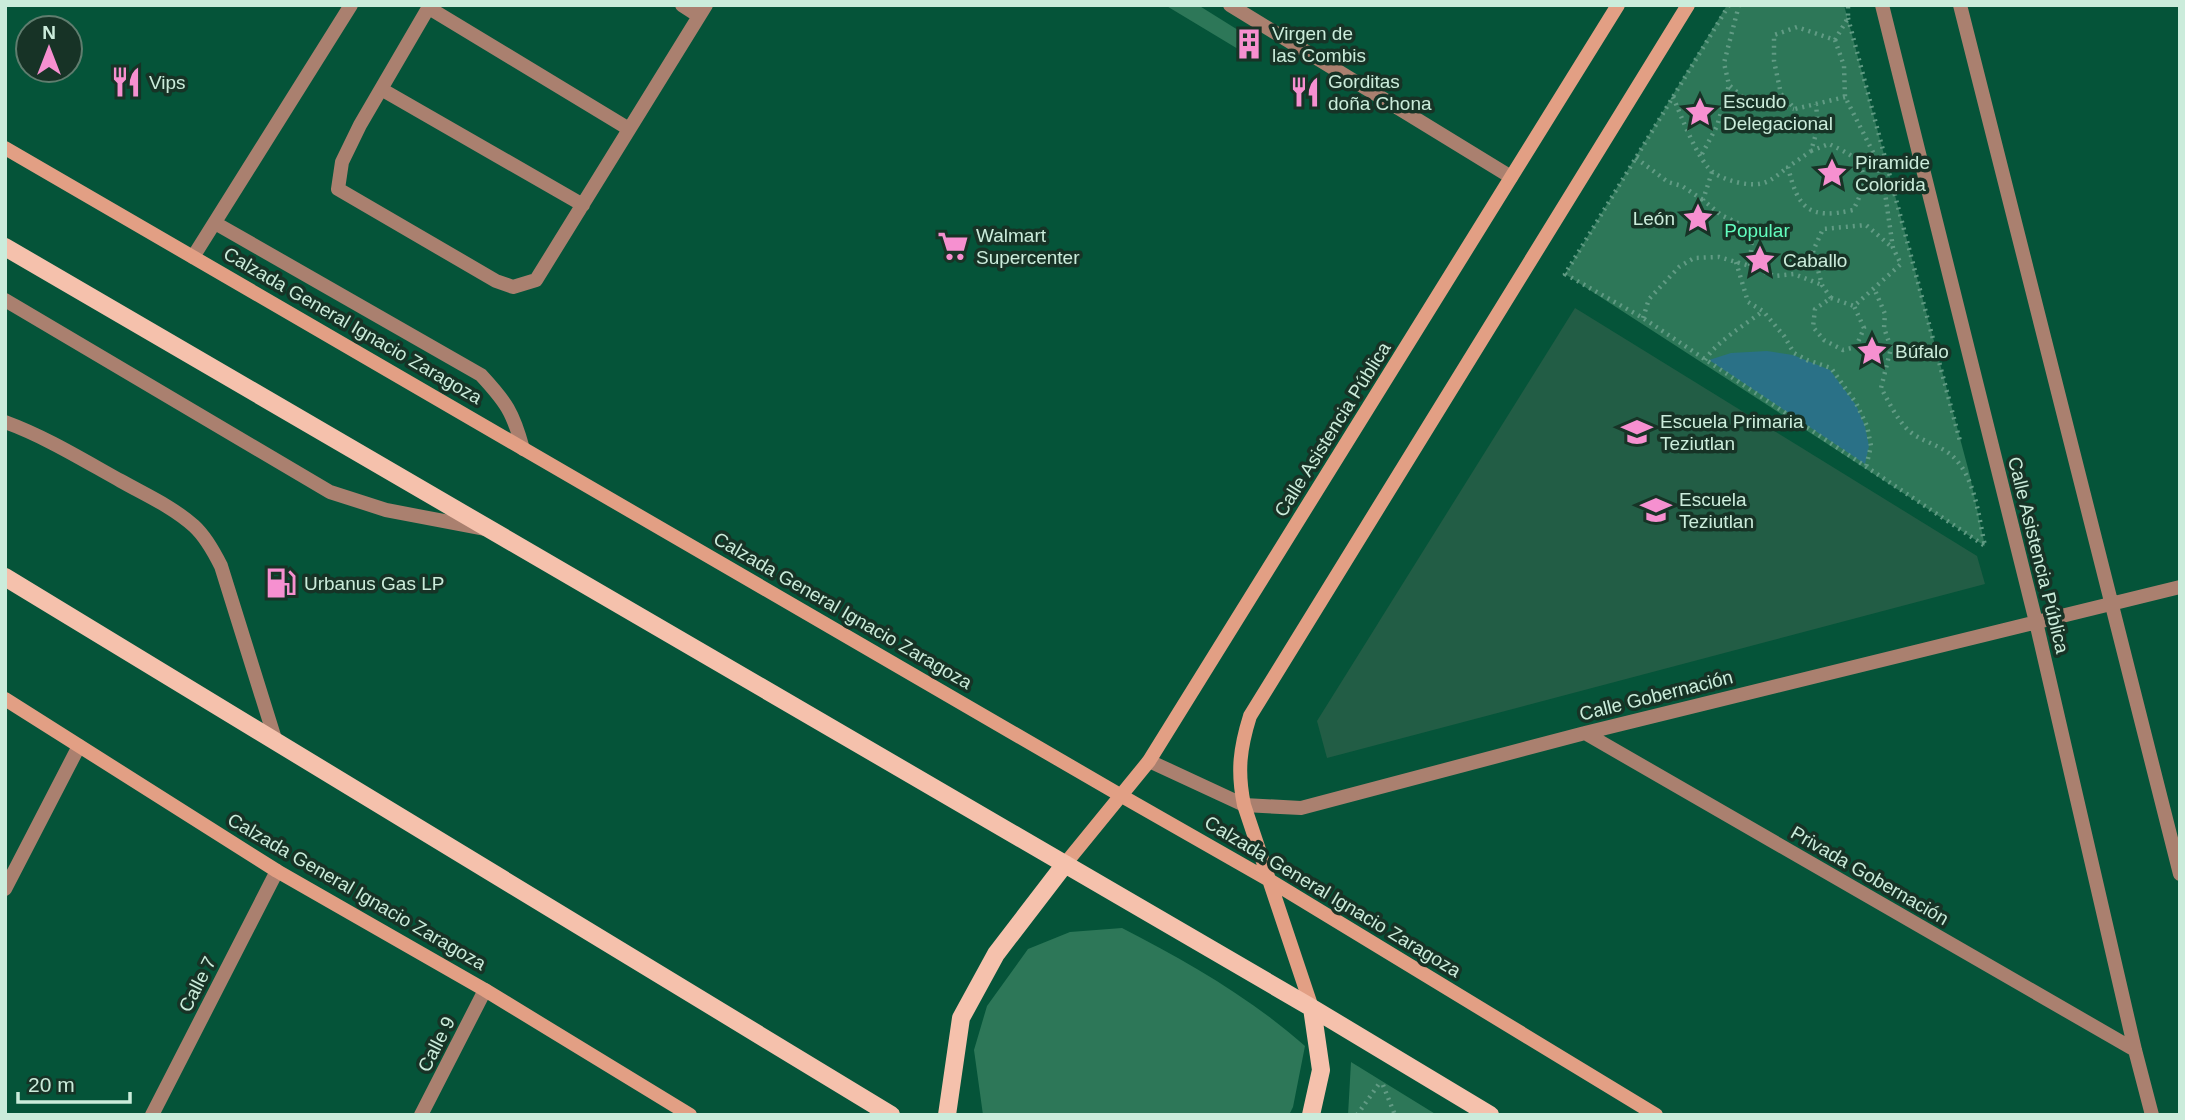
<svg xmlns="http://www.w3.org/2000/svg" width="2185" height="1120" viewBox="0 0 2185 1120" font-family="Arial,sans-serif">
<rect width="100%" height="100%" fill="#055439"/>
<path fill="#225d45" d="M 1575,308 L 1977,556 L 1985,584 L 1327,758 L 1317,721 Z"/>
<path fill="#2d7758" d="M 1165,5 L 1198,5 L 1246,35 L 1238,49 Z
M 1727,5 L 1844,5 L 1969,472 L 1985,546 L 1565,274 Z
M 1122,928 C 1186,961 1251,998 1305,1046 L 1293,1107 L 1289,1115 L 983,1115 L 974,1050 L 987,1006 L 1028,949 L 1070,932 Z
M 1351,1062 L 1437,1115 L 1348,1115 Z"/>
<path fill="#2a7187" d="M 1767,351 L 1793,355 L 1830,370 L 1856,405 L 1865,426 L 1869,446 L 1865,464 L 1709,360 L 1731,353 Z"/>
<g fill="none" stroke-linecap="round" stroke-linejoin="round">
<path stroke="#619b84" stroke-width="4.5" stroke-dasharray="2 5" stroke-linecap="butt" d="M 1729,5 L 1565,274 L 1643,318 L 1985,546 C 1979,519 1976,484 1958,462 C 1945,445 1922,443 1908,430 C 1896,418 1889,402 1881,388 L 1891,348 L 1884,328 L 1885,314 L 1874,288
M 1739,5 L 1724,63 L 1729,85 L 1747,101 L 1766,100 L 1794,109
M 1848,18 L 1960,441
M 1835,40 L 1848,18 L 1848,5
M 1673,97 C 1681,115 1698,162 1714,173 C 1722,178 1731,181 1740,183 C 1764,187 1769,182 1788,167
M 1845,97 L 1795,109 L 1781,94 L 1774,61 L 1774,35 L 1797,27 L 1835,40 L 1844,66 L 1845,97 L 1876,158 L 1885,193 L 1893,248 L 1901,264 L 1854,306 L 1864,328 L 1856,347 L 1843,350 L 1824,340 L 1813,327 L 1815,309 L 1831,298 L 1822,285 L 1813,251 L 1823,229 L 1866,225 L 1893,248
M 1811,151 L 1829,144 C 1837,148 1847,152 1854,158 C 1870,171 1862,194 1853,210 C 1809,220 1798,209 1788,167 L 1811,151 L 1818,127 L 1816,104
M 1702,154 L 1717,126 L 1729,85
M 1636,158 L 1668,182 L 1682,186 L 1703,200
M 1712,172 L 1703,200 L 1721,215 L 1742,225 L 1752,236 L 1750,266
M 1736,262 L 1748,302 L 1763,311 L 1784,336 L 1794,353 L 1807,360 L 1831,368 L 1856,403 L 1867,426 L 1871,446 L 1866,467
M 1831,298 L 1854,306
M 1643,318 L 1649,299 L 1679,267 L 1694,258 L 1719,257 L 1750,266 L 1774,276 L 1794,274 L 1822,285
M 1705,360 C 1717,341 1745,325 1763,311
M 1383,1085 L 1395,1115
M 1357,1115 L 1381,1081"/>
<path stroke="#aa806f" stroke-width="14" d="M 430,5 L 360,125 L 342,162 L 338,189 L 496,281 L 513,287 L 536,280 L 706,5
M 682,5 L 699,16
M 429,8 L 629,129
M 381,89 L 583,205
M 215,223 L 481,375 C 506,402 513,412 523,449
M 193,257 L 351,5
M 5,300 L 330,492 L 386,510 L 486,529
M 5,422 C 46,437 83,460 121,481 C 146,495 173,507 194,526 C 206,537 214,552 221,566 L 276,742"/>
<path stroke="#aa806f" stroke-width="14" d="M 1230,5 L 1511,177
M 1882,5 L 2036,622 L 2135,1050 L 2152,1115
M 1960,5 L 2180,874
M 1585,733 L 2135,1050
M 1149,761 L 1244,805 L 1301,808 L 1585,733 L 2180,587
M 5,889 L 79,746
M 152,1115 L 277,871
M 421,1115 L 485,990"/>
<path stroke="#e29f84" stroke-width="14" d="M 5,148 L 1120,795 L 1269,880 L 1656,1115
M 5,699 L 277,871 L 485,990 L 690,1115
M 1065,864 L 1149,761 L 1618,5
M 1312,1008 L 1244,805 C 1237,771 1240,748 1250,716 L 1688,5"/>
<path stroke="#f5c1ac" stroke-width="18" d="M 5,247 L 1312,1008 L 1490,1115
M 5,577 L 891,1115
M 947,1115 L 961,1018 L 996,954 L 1065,864
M 1311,1115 L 1321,1070 L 1312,1008"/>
</g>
<defs>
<g id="building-bare" transform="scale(2.415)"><path d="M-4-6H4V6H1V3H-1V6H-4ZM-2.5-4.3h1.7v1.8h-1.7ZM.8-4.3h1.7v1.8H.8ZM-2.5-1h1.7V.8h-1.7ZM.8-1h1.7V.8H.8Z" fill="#f690d0" stroke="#173326" stroke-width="2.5" paint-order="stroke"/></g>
<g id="restaurant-bare" transform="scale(2.415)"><path d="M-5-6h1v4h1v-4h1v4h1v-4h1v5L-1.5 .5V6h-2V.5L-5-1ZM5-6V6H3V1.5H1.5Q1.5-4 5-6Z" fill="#f690d0" stroke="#173326" stroke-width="2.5" paint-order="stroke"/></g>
<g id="sight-bare" transform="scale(2.415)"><path d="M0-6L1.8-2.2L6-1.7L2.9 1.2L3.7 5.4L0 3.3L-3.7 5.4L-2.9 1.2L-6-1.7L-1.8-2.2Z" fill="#f690d0" stroke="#173326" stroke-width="2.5" paint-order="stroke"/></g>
<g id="supermarket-bare" transform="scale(2.415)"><path d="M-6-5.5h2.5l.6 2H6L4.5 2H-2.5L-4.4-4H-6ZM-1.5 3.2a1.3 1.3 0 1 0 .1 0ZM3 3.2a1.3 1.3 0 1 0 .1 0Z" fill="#f690d0" stroke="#173326" stroke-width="2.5" paint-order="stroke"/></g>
<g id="school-bare" transform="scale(2.415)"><path d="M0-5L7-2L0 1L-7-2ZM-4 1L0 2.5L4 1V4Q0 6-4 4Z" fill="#f690d0" stroke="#173326" stroke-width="2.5" paint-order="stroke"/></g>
<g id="fuel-bare" transform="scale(2.415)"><path d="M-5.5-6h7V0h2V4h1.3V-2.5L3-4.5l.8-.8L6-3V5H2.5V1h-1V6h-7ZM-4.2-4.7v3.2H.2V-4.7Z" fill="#f690d0" stroke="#173326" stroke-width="2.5" paint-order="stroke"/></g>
</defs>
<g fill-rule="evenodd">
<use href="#building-bare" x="1249" y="44"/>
<use href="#restaurant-bare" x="126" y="82"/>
<use href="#restaurant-bare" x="1305" y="92"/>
<use href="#sight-bare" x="1700" y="112"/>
<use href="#sight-bare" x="1832" y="173"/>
<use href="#sight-bare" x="1698" y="218"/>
<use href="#supermarket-bare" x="953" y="246"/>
<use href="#sight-bare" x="1760" y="260"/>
<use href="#sight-bare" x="1872" y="351"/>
<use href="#school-bare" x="1637" y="432"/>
<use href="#school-bare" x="1656" y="510"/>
<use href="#fuel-bare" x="281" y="583"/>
</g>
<g text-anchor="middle" stroke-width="7" stroke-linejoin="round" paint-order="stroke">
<g font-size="19" fill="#cbecdb" stroke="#173326" text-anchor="start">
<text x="1272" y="40">Virgen de<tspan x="1272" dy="22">las Combis</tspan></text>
<text x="1328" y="88">Gorditas<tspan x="1328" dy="22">doña Chona</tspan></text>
<text x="149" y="89">Vips</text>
<text x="1723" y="108">Escudo<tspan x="1723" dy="22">Delegacional</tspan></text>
<text x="1855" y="169">Piramide<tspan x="1855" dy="22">Colorida</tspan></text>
<text x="1675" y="225" text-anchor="end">León</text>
<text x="976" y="242">Walmart<tspan x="976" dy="22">Supercenter</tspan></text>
<text x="1783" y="267">Caballo</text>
<text x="1895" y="358">Búfalo</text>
<text x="1660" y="428">Escuela Primaria<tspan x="1660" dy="22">Teziutlan</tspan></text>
<text x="1679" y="506">Escuela<tspan x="1679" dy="22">Teziutlan</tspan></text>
<text x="304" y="590">Urbanus Gas LP</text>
</g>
<g font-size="19" fill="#62fdbe" stroke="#173326">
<text x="1757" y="237">Popular</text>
</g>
<g font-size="19" fill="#cbecdb" stroke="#173326">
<text transform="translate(353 325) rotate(30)" y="7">Calzada General Ignacio Zaragoza</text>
<text transform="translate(1332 429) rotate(-58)" y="7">Calle Asistencia Pública</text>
<text transform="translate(2039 555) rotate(76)" y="7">Calle Asistencia Pública</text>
<text transform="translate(843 610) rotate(30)" y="7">Calzada General Ignacio Zaragoza</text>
<text transform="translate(1656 695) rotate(-14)" y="7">Calle Gobernación</text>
<text transform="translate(1870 875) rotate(30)" y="7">Privada Gobernación</text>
<text transform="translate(357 891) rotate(30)" y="7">Calzada General Ignacio Zaragoza</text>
<text transform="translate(1333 896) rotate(31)" y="7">Calzada General Ignacio Zaragoza</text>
<text transform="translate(197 984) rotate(-63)" y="7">Calle 7</text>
<text transform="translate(436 1044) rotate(-63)" y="7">Calle 9</text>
</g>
</g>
<rect width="2185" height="1120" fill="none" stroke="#cbecdb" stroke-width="14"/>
<g transform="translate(49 49)"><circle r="33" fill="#173326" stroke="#5f7d6e" stroke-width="2"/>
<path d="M0-5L12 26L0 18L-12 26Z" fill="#f690d0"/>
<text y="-10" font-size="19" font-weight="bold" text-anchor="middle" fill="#cbecdb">N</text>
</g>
<path d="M18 1092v10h112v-10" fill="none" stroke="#cbecdb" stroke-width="3.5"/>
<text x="28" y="1092" font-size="21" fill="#cbecdb" stroke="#173326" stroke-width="5" paint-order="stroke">20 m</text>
</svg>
